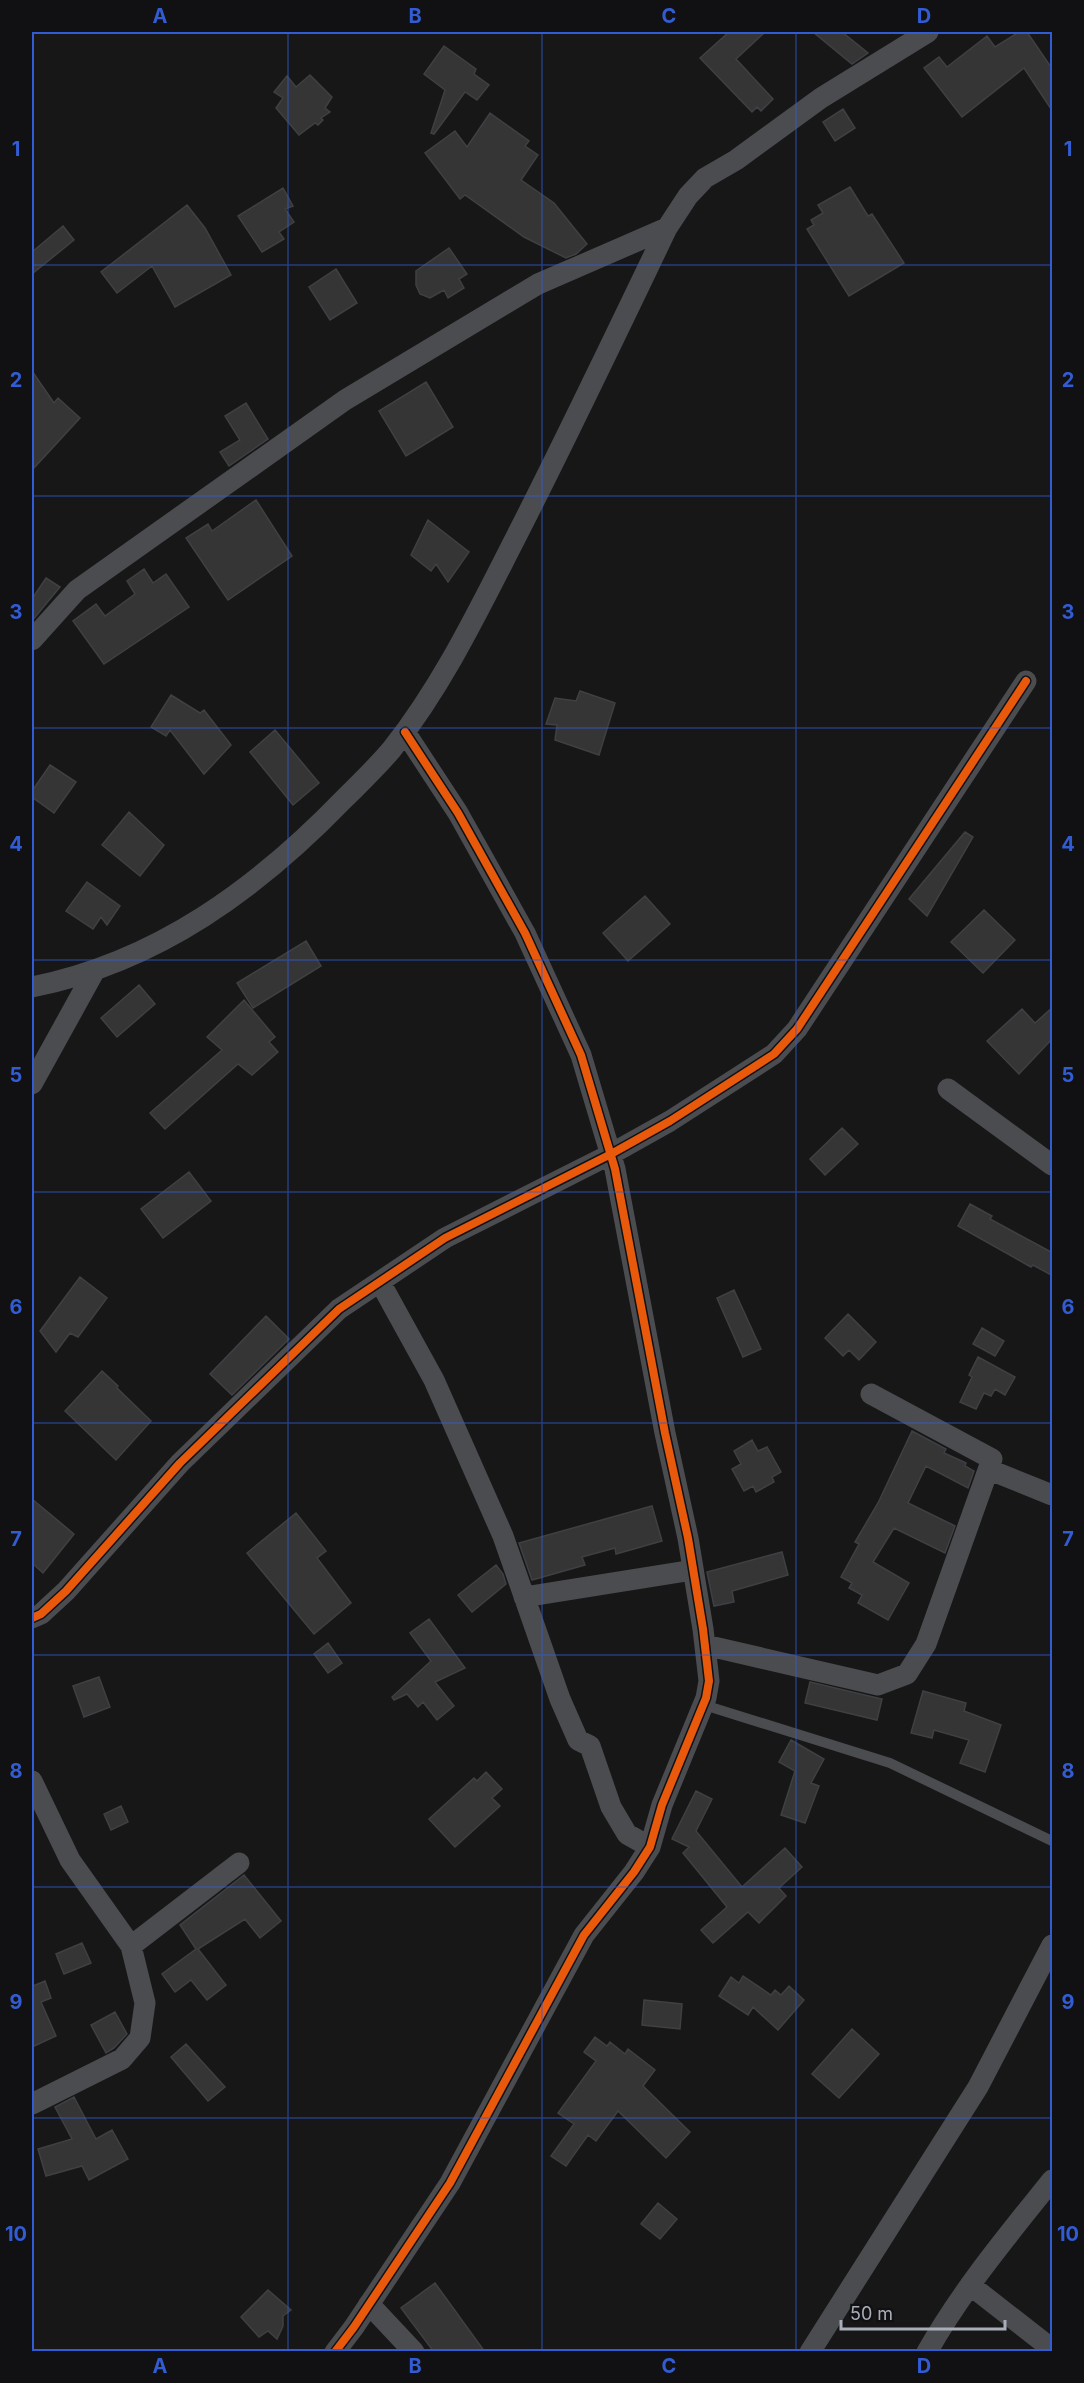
<svg xmlns="http://www.w3.org/2000/svg" width="1084" height="2383" viewBox="0 0 1084 2383" font-family="Inter,sans-serif">
<rect width="100%" height="100%" fill="#171717"/>
<path fill="#353536" stroke="#3f4043" stroke-width="1.5" d="M 729,32 L 765,32 L 736,59 L 773,99 L 761,111 L 757,107 L 752,112 L 700,58 Z
M 813,32 L 842,32 L 868,53 L 852,64 Z
M 1019,32 L 1027,32 L 1053,70 L 1053,112 L 1024,68 L 962,117 L 924,68 L 939,57 L 947,67 L 987,36 L 995,47 Z
M 444,46 L 476,69 L 474,74 L 489,85 L 477,100 L 465,92 L 434,134 L 431,133 L 445,90 L 424,74 Z
M 310,75 L 332,97 L 325,108 L 330,112 L 321,118 L 323,120 L 318,125 L 315,123 L 299,135 L 276,108 L 283,98 L 274,92 L 287,76 L 296,87 Z
M 843,109 L 855,128 L 835,141 L 823,122 Z
M 490,113 L 529,141 L 525,146 L 538,155 L 521,180 L 554,203 L 587,244 L 576,254 L 566,258 L 524,237 L 465,195 L 460,199 L 425,153 L 455,131 L 467,147 Z
M 850,187 L 868,216 L 872,214 L 904,263 L 849,296 L 807,229 L 814,225 L 811,220 L 823,213 L 818,205 Z
M 283,188 L 293,206 L 285,209 L 294,222 L 279,232 L 284,239 L 262,252 L 238,216 Z
M 187,205 L 205,228 L 231,275 L 175,307 L 152,266 L 117,293 L 101,272 Z
M 63,226 L 74,240 L 32,274 L 32,252 Z
M 449,248 L 467,274 L 459,279 L 464,288 L 448,298 L 444,290 L 430,298 L 420,294 L 416,285 L 416,271 Z
M 336,269 L 357,303 L 330,320 L 309,287 Z
M 32,371 L 54,403 L 58,398 L 80,418 L 32,470 Z
M 426,382 L 453,427 L 406,456 L 379,411 Z
M 246,403 L 268,439 L 229,466 L 220,452 L 240,440 L 225,416 Z
M 256,500 L 292,556 L 228,600 L 186,538 L 208,524 L 212,531 Z
M 428,520 L 469,552 L 448,582 L 436,564 L 431,571 L 411,555 Z
M 144,569 L 153,583 L 166,574 L 189,607 L 104,664 L 73,621 L 96,604 L 105,616 L 135,594 L 127,581 Z
M 46,578 L 60,587 L 32,621 L 32,599 Z
M 580,691 L 615,703 L 599,755 L 555,740 L 557,725 L 546,724 L 555,698 L 576,701 Z
M 171,695 L 200,713 L 204,710 L 231,745 L 204,774 L 170,730 L 166,736 L 151,727 Z
M 275,730 L 319,783 L 293,805 L 250,752 Z
M 50,765 L 76,782 L 54,813 L 32,797 L 32,791 Z
M 129,812 L 164,845 L 140,876 L 102,845 Z
M 965,832 L 973,837 L 927,916 L 909,899 Z
M 87,882 L 120,906 L 107,925 L 101,917 L 93,929 L 66,911 Z
M 645,896 L 670,924 L 628,961 L 603,933 Z
M 984,910 L 1015,940 L 983,973 L 951,942 Z
M 306,941 L 321,966 L 253,1008 L 237,983 Z
M 139,985 L 155,1004 L 117,1037 L 101,1018 Z
M 244,1000 L 275,1037 L 269,1042 L 278,1052 L 252,1075 L 238,1064 L 165,1129 L 150,1113 L 222,1050 L 207,1037 Z
M 1053,1007 L 1053,1038 L 1019,1074 L 987,1041 L 1022,1009 L 1035,1023 Z
M 842,1128 L 858,1144 L 825,1175 L 810,1159 Z
M 189,1172 L 211,1201 L 163,1238 L 141,1209 Z
M 970,1204 L 992,1216 L 990,1219 L 1053,1253 L 1053,1276 L 1033,1265 L 1031,1267 L 958,1226 Z
M 80,1277 L 107,1298 L 78,1337 L 70,1333 L 56,1352 L 40,1331 Z
M 734,1290 L 761,1349 L 743,1357 L 717,1298 Z
M 848,1314 L 876,1342 L 859,1360 L 849,1350 L 843,1356 L 825,1338 Z
M 266,1316 L 289,1339 L 232,1395 L 210,1374 Z
M 982,1328 L 1004,1341 L 995,1356 L 973,1344 Z
M 978,1357 L 1015,1377 L 1005,1395 L 995,1389 L 991,1396 L 984,1393 L 976,1409 L 960,1402 L 972,1377 L 969,1375 Z
M 102,1371 L 118,1386 L 117,1388 L 151,1421 L 116,1460 L 65,1411 Z
M 912,1431 L 946,1449 L 944,1453 L 966,1463 L 965,1466 L 974,1471 L 968,1488 L 926,1466 L 908,1503 L 955,1526 L 945,1553 L 894,1528 L 873,1562 L 909,1583 L 888,1620 L 858,1603 L 862,1595 L 849,1588 L 852,1583 L 841,1577 L 859,1544 L 855,1542 L 878,1503 Z
M 752,1440 L 758,1451 L 767,1447 L 781,1472 L 772,1477 L 774,1482 L 756,1492 L 753,1486 L 744,1491 L 732,1469 L 741,1464 L 734,1451 Z
M 32,1499 L 74,1534 L 43,1573 L 32,1563 Z
M 652,1506 L 662,1541 L 616,1554 L 615,1548 L 582,1557 L 585,1565 L 532,1580 L 519,1543 Z
M 296,1513 L 326,1551 L 317,1558 L 351,1603 L 314,1634 L 247,1553 Z
M 782,1552 L 788,1575 L 732,1591 L 734,1602 L 714,1606 L 707,1572 Z
M 496,1565 L 503,1574 L 506,1584 L 472,1612 L 458,1595 Z
M 429,1619 L 465,1668 L 435,1682 L 454,1706 L 437,1720 L 423,1702 L 418,1707 L 407,1694 L 394,1700 L 392,1697 L 431,1661 L 410,1633 Z
M 328,1643 L 342,1663 L 328,1673 L 314,1654 Z
M 99,1677 L 110,1707 L 84,1717 L 73,1686 Z
M 810,1682 L 882,1699 L 877,1720 L 805,1703 Z
M 923,1691 L 966,1703 L 964,1711 L 1001,1725 L 985,1772 L 960,1763 L 969,1740 L 934,1730 L 932,1738 L 911,1733 Z
M 791,1740 L 824,1759 L 811,1783 L 819,1786 L 805,1823 L 781,1815 L 795,1771 L 779,1762 Z
M 486,1772 L 502,1789 L 492,1798 L 500,1806 L 455,1847 L 429,1819 L 474,1778 L 477,1781 Z
M 696,1791 L 712,1799 L 696,1831 L 742,1887 L 785,1848 L 802,1867 L 779,1888 L 786,1896 L 759,1923 L 748,1912 L 713,1943 L 701,1930 L 727,1907 L 683,1853 L 689,1847 L 672,1839 Z
M 121,1806 L 128,1822 L 111,1830 L 104,1814 Z
M 244,1875 L 281,1921 L 260,1938 L 245,1919 L 198,1949 L 226,1985 L 207,2000 L 191,1980 L 175,1992 L 162,1974 L 196,1949 L 180,1925 Z
M 82,1943 L 91,1963 L 64,1974 L 56,1954 Z
M 743,1976 L 771,1995 L 775,1990 L 781,1995 L 789,1986 L 804,2000 L 778,2030 L 753,2007 L 748,2015 L 719,1996 L 731,1977 L 739,1983 Z
M 32,1981 L 33,1986 L 45,1981 L 51,1998 L 41,2002 L 56,2036 L 32,2047 Z
M 644,2000 L 682,2004 L 680,2029 L 642,2025 Z
M 115,2012 L 127,2034 L 114,2048 L 106,2053 L 91,2025 Z
M 852,2029 L 879,2054 L 839,2098 L 812,2074 Z
M 595,2037 L 607,2046 L 610,2042 L 625,2054 L 628,2049 L 655,2070 L 643,2086 L 690,2132 L 666,2158 L 618,2111 L 596,2141 L 588,2135 L 566,2166 L 551,2156 L 574,2124 L 558,2113 L 596,2061 L 584,2052 Z
M 186,2044 L 225,2087 L 208,2101 L 171,2057 Z
M 74,2097 L 96,2139 L 112,2130 L 128,2159 L 89,2180 L 82,2166 L 46,2176 L 38,2149 L 72,2139 L 55,2107 Z
M 658,2203 L 677,2219 L 660,2239 L 641,2224 Z
M 435,2283 L 485,2352 L 434,2352 L 401,2308 Z
M 268,2290 L 291,2310 L 283,2316 L 283,2326 L 277,2339 L 268,2331 L 259,2337 L 241,2317 Z"/>
<g fill="none" stroke-linecap="round" stroke-linejoin="round">
<path stroke="#4b4c50" stroke-width="10" d="M 704,1705 L 890,1763 L 1052,1841"/>
<path stroke="#4b4c50" stroke-width="21" d="M 32,640 L 77,590 L 345,400 L 538,284 L 667,228
M 32,987 C 158,962 258,888 345,798 C 361,782 378,766 392,749 C 444,683 479,609 517,535 C 569,433 618,330 667,228 L 688,196 L 705,178 L 736,160 L 821,98 L 928,32
M 32,1084 L 95,970
M 948,1089 L 1052,1165
M 380,1282 L 434,1380 L 503,1536 L 560,1699 L 578,1740 L 590,1746 L 611,1807 L 627,1834 L 650,1847
M 990,1470 L 1052,1495
M 524,1597 L 693,1570
M 32,1618 L 41,1614 L 66,1591 L 180,1463 L 339,1309 L 445,1238 L 611,1154 L 670,1121 L 774,1054 L 797,1029 L 1026,681
M 705,1645 L 878,1685 L 907,1674 L 926,1644 L 992,1459 L 871,1394
M 32,1781 L 70,1860 L 131,1946 L 145,2003 L 140,2038 L 122,2059 L 32,2104
M 131,1946 L 239,1863
M 970,2285 L 1052,2349
M 369,2304 L 414,2352
M 335,2352 L 354,2327 L 450,2183 L 584,1935 L 634,1872 L 650,1847 L 662,1805 L 706,1698 L 709,1681 L 703,1629 L 688,1538 L 665,1433 L 615,1169 L 581,1055 L 525,933 L 458,813 L 405,732
M 810,2352 L 978,2087 L 1052,1945
M 927,2352 C 962,2290 1008,2235 1052,2180"/>
<g stroke="#111113" stroke-width="11">
<path id="cycleway" d="M 32,1618 L 41,1614 L 66,1591 L 180,1463 L 339,1309 L 445,1238 L 611,1154 L 670,1121 L 774,1054 L 797,1029 L 1026,681
M 335,2352 L 354,2327 L 450,2183 L 584,1935 L 634,1872 L 650,1847 L 662,1805 L 706,1698 L 709,1681 L 703,1629 L 688,1538 L 665,1433 L 615,1169 L 581,1055 L 525,933 L 458,813 L 405,732"/>
</g>
<use href="#cycleway" stroke="#e8590c" stroke-width="8"/>
</g>
<path fill="none" stroke="#325cd3" stroke-width="1.5" stroke-opacity="0.55" d="M 288,32 L 288,2352M 542,32 L 542,2352M 796,32 L 796,2352M 32,265 L 1052,265M 32,496 L 1052,496M 32,728 L 1052,728M 32,960 L 1052,960M 32,1192 L 1052,1192M 32,1423 L 1052,1423M 32,1655 L 1052,1655M 32,1887 L 1052,1887M 32,2118 L 1052,2118"/>
<rect width="1084" height="2383" fill="none" stroke="#111113" stroke-width="66"/>
<path d="M841 2320v9h164v-9" fill="none" stroke="#a8adb8" stroke-width="3"/>
<text x="850" y="2320" font-size="18" fill="#a8adb8" stroke="#111113" stroke-width="4.5" paint-order="stroke">50 m</text>
<rect x="33" y="33" width="1018" height="2317" fill="none" stroke="#325cd3" stroke-width="2"/>
<g font-size="20" text-anchor="middle" font-weight="bold" fill="#325cd3">
<text x="160" y="23">A</text>
<text x="415" y="23">B</text>
<text x="669" y="23">C</text>
<text x="924" y="23">D</text>
<text x="16" y="156">1</text>
<text x="1068" y="156">1</text>
<text x="16" y="387">2</text>
<text x="1068" y="387">2</text>
<text x="16" y="619">3</text>
<text x="1068" y="619">3</text>
<text x="16" y="851">4</text>
<text x="1068" y="851">4</text>
<text x="16" y="1082">5</text>
<text x="1068" y="1082">5</text>
<text x="16" y="1314">6</text>
<text x="1068" y="1314">6</text>
<text x="16" y="1546">7</text>
<text x="1068" y="1546">7</text>
<text x="16" y="1778">8</text>
<text x="1068" y="1778">8</text>
<text x="16" y="2009">9</text>
<text x="1068" y="2009">9</text>
<text x="16" y="2241">10</text>
<text x="1068" y="2241">10</text>
<text x="160" y="2373">A</text>
<text x="415" y="2373">B</text>
<text x="669" y="2373">C</text>
<text x="924" y="2373">D</text>
</g>
</svg>
